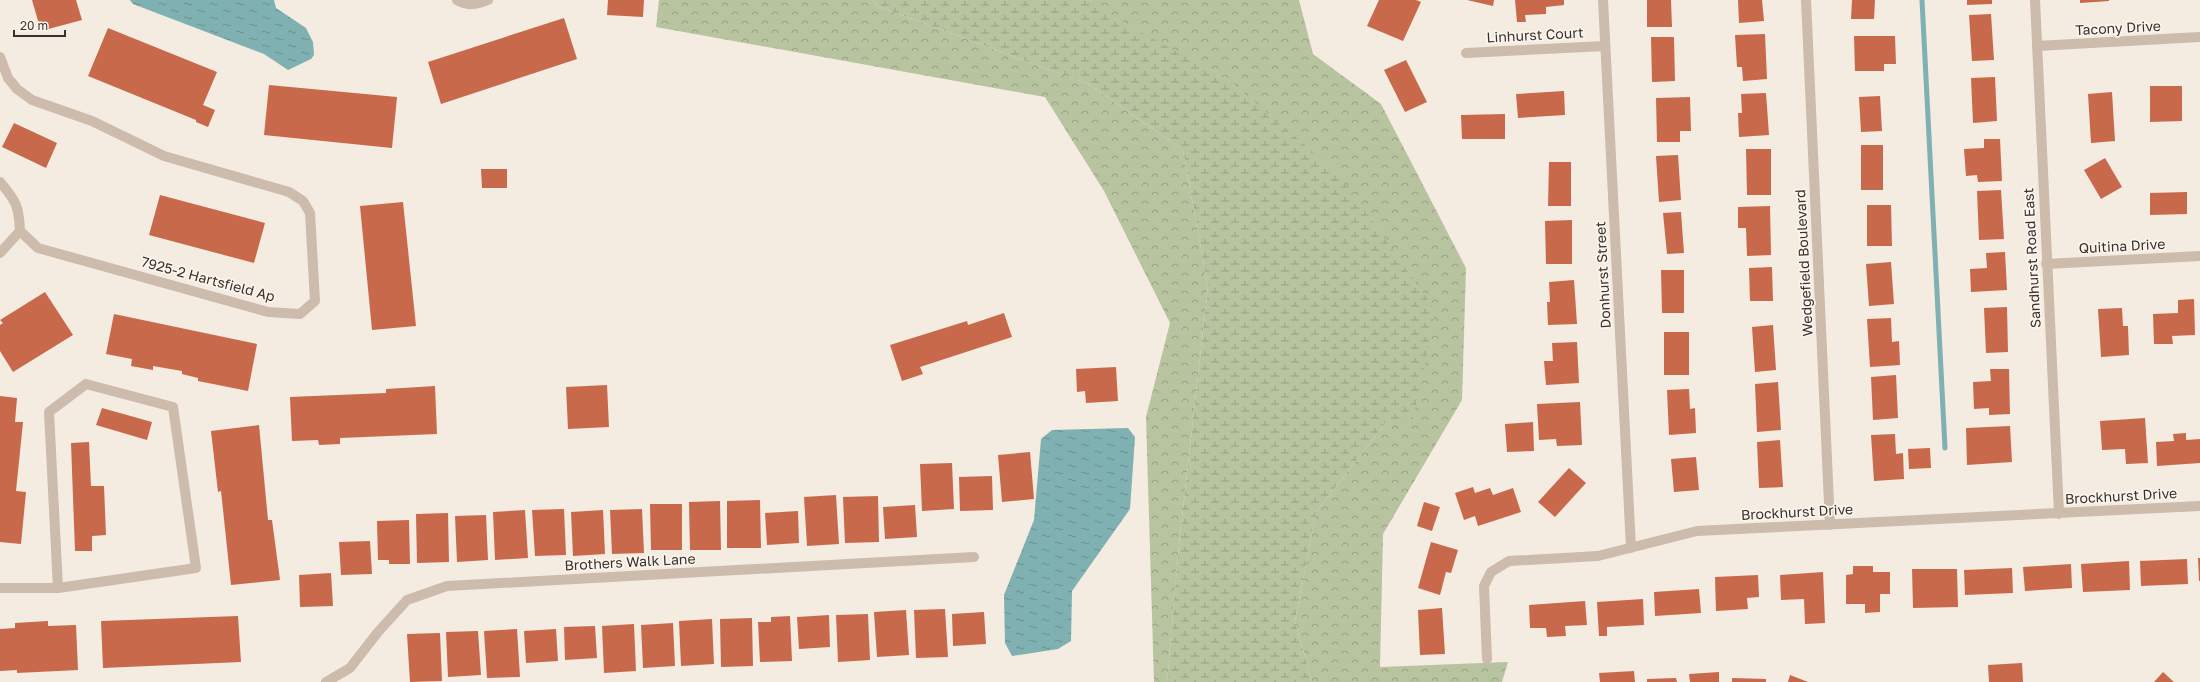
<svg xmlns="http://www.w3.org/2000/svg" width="2200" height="682" viewBox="0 0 2200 682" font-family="'Golos Text',sans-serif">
<defs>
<pattern id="forest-crowns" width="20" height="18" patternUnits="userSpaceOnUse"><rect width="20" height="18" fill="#b8c4a0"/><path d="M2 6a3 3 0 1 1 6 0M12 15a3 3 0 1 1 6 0" fill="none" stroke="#97a083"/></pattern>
<pattern id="wetland-marsh" width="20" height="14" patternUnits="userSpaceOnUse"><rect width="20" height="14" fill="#b8c4a0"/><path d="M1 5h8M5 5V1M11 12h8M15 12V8" fill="none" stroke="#97a083"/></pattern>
<pattern id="water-ripples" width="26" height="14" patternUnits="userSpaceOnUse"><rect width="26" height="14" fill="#7fb0b2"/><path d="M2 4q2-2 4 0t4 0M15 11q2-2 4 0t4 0" fill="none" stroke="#699091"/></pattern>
</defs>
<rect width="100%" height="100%" fill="#f4ebe1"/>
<path fill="url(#forest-crowns)" d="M 659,0 L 873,0 L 877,6 L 1088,84 L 1183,150 L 1208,287 L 1179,544 L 1167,682 L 1154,682 L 1146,417 L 1170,323 L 1104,191 L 1045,97 L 656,27 Z
M 1090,0 L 1299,0 L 1313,54 L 1381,104 L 1466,268 L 1462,400 L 1383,534 L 1380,667 L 1508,662 L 1502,682 L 1312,682 L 1295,621 L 1316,512 L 1387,421 Z"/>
<path fill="url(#wetland-marsh)" d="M 873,0 L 1090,0 L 1097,8 L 1230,81 L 1339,174 L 1436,311 L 1413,419 L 1387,421 L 1316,512 L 1295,621 L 1312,682 L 1167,682 L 1179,544 L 1208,287 L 1183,150 L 1088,84 L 877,6 Z"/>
<path fill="url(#water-ripples)" d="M 130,0 L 274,0 L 276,8 L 306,28 L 313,42 L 314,55 L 311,59 L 288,70 L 264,54 L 133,4 Z
M 1128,428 L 1135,437 L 1130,509 L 1072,591 L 1071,641 L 1058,649 L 1012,656 L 1005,643 L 1004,595 L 1034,520 L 1041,439 L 1052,430 Z"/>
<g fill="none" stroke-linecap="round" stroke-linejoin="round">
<path stroke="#7fb0b2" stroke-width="5" d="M 1922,0 L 1945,448"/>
</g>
<path fill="#c8694b" d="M 32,0 L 76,0 L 82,20 L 41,31 Z
M 608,0 L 644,0 L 643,17 L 607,15 Z
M 1379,0 L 1416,0 L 1421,2 L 1403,41 L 1367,26 Z
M 1467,0 L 1494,0 L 1493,6 Z
M 1515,0 L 1564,0 L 1564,5 L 1546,7 L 1546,14 L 1525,15 L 1526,22 L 1517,22 Z
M 1647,0 L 1671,0 L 1672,27 L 1647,27 Z
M 1738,0 L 1762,0 L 1764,21 L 1739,23 Z
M 1852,0 L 1875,0 L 1874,19 L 1851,19 Z
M 1967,0 L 1992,0 L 1992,4 L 1967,5 Z
M 2080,0 L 2109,0 L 2109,1 L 2080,3 Z
M 1991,14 L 1994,60 L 1972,61 L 1969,15 Z
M 564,18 L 577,59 L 441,104 L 428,62 Z
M 108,28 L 217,72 L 203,105 L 215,110 L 208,127 L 196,122 L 196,120 L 88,76 Z
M 1765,34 L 1767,79 L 1743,81 L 1742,67 L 1737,67 L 1735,35 Z
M 1854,36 L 1895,36 L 1896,64 L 1884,64 L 1884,71 L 1855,71 Z
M 1651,37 L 1674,37 L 1675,81 L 1652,82 Z
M 1406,60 L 1427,102 L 1405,112 L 1384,70 Z
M 1995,77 L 1997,121 L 1973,123 L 1971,78 Z
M 269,85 L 397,97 L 392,148 L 264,135 Z
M 2150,86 L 2182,86 L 2182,121 L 2150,122 Z
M 1564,91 L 1565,115 L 1518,118 L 1516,94 Z
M 2112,92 L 2115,141 L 2091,143 L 2088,94 Z
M 1766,93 L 1769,135 L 1739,137 L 1738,113 L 1742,113 L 1741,94 Z
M 1880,96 L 1882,131 L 1861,132 L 1859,97 Z
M 1690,97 L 1691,131 L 1680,131 L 1680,142 L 1657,142 L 1656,98 Z
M 1505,114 L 1505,139 L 1462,139 L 1461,115 Z
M 14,123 L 57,143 L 46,168 L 2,147 Z
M 1984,139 L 2000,139 L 2002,181 L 1978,182 L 1977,175 L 1966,176 L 1964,149 L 1984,148 Z
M 1861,145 L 1883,145 L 1883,190 L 1861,190 Z
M 1746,149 L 1771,149 L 1771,195 L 1747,195 Z
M 1678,155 L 1681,200 L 1659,202 L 1656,156 Z
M 2105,158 L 2122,187 L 2101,199 L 2084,170 Z
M 1549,162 L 1571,162 L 1571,206 L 1548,206 Z
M 481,169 L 507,169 L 507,188 L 482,188 Z
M 2001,190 L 2004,239 L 1979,240 L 1977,191 Z
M 2187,192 L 2187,214 L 2150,215 L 2150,193 Z
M 160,195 L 265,223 L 254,263 L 149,235 Z
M 403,202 L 416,326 L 372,330 L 360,206 Z
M 1867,205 L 1891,205 L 1892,246 L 1867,246 Z
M 1770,206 L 1771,255 L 1747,256 L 1746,228 L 1738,228 L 1738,207 Z
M 1681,212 L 1684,253 L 1667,254 L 1663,213 Z
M 1572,220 L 1572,264 L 1546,264 L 1545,221 Z
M 2005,252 L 2007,290 L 1971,292 L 1970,269 L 1987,268 L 1986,253 Z
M 1891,262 L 1894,304 L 1869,306 L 1866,264 Z
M 1772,267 L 1773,301 L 1750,301 L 1749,268 Z
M 1661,270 L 1684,270 L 1684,313 L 1662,313 Z
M 1574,280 L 1577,324 L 1548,325 L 1547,302 L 1550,302 L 1549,282 Z
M 45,292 L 73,335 L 13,372 L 0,351 L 0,325 L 3,323 L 0,320 Z
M 2194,299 L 2195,335 L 2172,336 L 2173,344 L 2154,344 L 2153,314 L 2178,313 L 2178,300 Z
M 2007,307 L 2008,352 L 1986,353 L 1984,308 Z
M 2122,308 L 2123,326 L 2128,326 L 2129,355 L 2101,357 L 2098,309 Z
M 1004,313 L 1012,337 L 920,367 L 923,374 L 902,381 L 890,345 L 967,321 L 968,325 Z
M 114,314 L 257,344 L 248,391 L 198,381 L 198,378 L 182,374 L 182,371 L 153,366 L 153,370 L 131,366 L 132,359 L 106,354 Z
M 1891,318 L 1892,342 L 1899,341 L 1900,365 L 1870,367 L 1867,319 Z
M 1773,325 L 1776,370 L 1755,372 L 1752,327 Z
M 1664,332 L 1689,332 L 1689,375 L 1664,375 Z
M 1577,342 L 1579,383 L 1546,385 L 1544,361 L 1553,361 L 1552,343 Z
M 1116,367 L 1118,401 L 1086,403 L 1085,391 L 1077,392 L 1076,369 Z
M 1990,369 L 2009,369 L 2010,414 L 1989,415 L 1989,408 L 1974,409 L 1973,382 L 1991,381 Z
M 1896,375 L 1898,418 L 1873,420 L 1871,377 Z
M 1778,382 L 1781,430 L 1757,432 L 1755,384 Z
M 607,385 L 609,427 L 568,429 L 566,387 Z
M 435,386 L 437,434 L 340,438 L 340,444 L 319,445 L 318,440 L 292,441 L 290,397 L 386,393 L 386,389 Z
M 1689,389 L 1690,409 L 1695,408 L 1696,433 L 1669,435 L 1667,390 Z
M 0,396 L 17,398 L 15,422 L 23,422 L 16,491 L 26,492 L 21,544 L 0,542 Z
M 1580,402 L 1582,445 L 1557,446 L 1556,439 L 1539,440 L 1537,404 Z
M 102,408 L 152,422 L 147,440 L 96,425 Z
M 2145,418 L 2148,463 L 2126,464 L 2125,449 L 2102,450 L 2100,421 Z
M 1533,422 L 1534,451 L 1507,452 L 1505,424 Z
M 259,425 L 268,520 L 272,520 L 280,580 L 231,585 L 221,491 L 218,492 L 211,431 Z
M 2010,426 L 2012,462 L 1967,465 L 1966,428 Z
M 2186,433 L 2186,440 L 2200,439 L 2200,463 L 2157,466 L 2156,442 L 2174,441 L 2173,434 Z
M 1895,434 L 1896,454 L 1903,453 L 1904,479 L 1874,481 L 1871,435 Z
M 1780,440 L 1783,487 L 1759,488 L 1757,442 Z
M 89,442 L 91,486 L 104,486 L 106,535 L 92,536 L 92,551 L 75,551 L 71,443 Z
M 1930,448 L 1931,468 L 1909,469 L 1908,449 Z
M 1030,452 L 1034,499 L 1002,502 L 998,455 Z
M 1696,457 L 1699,490 L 1674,492 L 1671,459 Z
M 952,463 L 954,509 L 922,511 L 920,464 Z
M 1569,468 L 1586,483 L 1555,517 L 1538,502 Z
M 992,476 L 993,510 L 960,511 L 959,477 Z
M 1473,487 L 1475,493 L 1490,488 L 1493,495 L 1513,488 L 1521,512 L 1478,526 L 1475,516 L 1464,520 L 1455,493 Z
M 836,495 L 839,544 L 807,546 L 804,497 Z
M 878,496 L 879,542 L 845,543 L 843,497 Z
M 760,500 L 761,548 L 727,548 L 727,501 Z
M 720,501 L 721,550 L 690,550 L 689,502 Z
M 1424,502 L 1440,507 L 1432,531 L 1417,526 Z
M 650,504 L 682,504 L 682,550 L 651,550 Z
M 915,505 L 917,537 L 885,539 L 883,507 Z
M 564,509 L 566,555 L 535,556 L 532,510 Z
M 642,509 L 644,553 L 612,554 L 610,510 Z
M 525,510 L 528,558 L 495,560 L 493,512 Z
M 603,510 L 605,554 L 573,556 L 571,512 Z
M 798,511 L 799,543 L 767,545 L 765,513 Z
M 448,513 L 449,562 L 417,563 L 416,514 Z
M 486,515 L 488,560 L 457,562 L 455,516 Z
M 409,520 L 410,564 L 389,564 L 389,560 L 378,560 L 377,521 Z
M 370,541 L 372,574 L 341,575 L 339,542 Z
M 1431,542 L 1458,550 L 1451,573 L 1446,572 L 1440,595 L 1418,588 Z
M 2198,558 L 2200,558 L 2200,581 L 2199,581 Z
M 2187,559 L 2188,584 L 2141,586 L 2140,561 Z
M 2129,561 L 2130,590 L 2083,592 L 2081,564 Z
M 2071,564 L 2072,588 L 2025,591 L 2023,567 Z
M 1853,566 L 1873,566 L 1873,572 L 1890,572 L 1890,594 L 1880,594 L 1880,612 L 1865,613 L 1865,604 L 1846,604 L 1846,575 L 1853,574 Z
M 2012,568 L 2013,593 L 1965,595 L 1964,570 Z
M 1912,569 L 1957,569 L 1958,607 L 1913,608 Z
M 1823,572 L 1825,623 L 1805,624 L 1804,599 L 1781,600 L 1780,575 Z
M 331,573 L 333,606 L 300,607 L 299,575 Z
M 1758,575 L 1759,597 L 1747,598 L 1748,609 L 1716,611 L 1715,577 Z
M 1699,589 L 1701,613 L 1655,616 L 1654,592 Z
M 1643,599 L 1644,625 L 1607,627 L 1607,636 L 1599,636 L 1597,602 Z
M 1585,601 L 1587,625 L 1565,626 L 1566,636 L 1547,637 L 1546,628 L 1530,628 L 1529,605 Z
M 1442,608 L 1445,654 L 1420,655 L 1418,610 Z
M 945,609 L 948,657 L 916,658 L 914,610 Z
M 906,610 L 909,655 L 877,657 L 874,612 Z
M 984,612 L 986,644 L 953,646 L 952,614 Z
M 868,614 L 870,660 L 838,662 L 836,615 Z
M 829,615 L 830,647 L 799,649 L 797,617 Z
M 238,616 L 241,662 L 103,668 L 101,621 Z
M 790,616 L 792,661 L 760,662 L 758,622 L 771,622 L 771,617 Z
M 752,618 L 753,666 L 721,667 L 720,619 Z
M 712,619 L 714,664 L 681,666 L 679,621 Z
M 48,621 L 48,626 L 76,625 L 78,670 L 17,673 L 17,670 L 0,671 L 0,629 L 15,628 L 15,623 Z
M 673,623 L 675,666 L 643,668 L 641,625 Z
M 634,624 L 636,671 L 604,673 L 602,626 Z
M 595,626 L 597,658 L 565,660 L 564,627 Z
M 517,629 L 520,677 L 487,678 L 484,631 Z
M 556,629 L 558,661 L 526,663 L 524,631 Z
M 478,631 L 481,675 L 448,677 L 446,632 Z
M 440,633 L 442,681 L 410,682 L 407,634 Z
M 2022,663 L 2023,682 L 1989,682 L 1988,665 Z
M 1634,671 L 1635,682 L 1600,682 L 1599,673 Z
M 1719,672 L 1719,682 L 1690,682 L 1689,674 Z
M 2163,672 L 2174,682 L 2154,682 Z
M 1790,675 L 1808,682 L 1788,682 Z
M 1676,678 L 1677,682 L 1647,682 L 1647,679 Z
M 1732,678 L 1766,679 L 1766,682 L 1732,682 Z"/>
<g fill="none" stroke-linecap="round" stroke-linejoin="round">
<path stroke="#cdbbac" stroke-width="10" d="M 457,0 C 468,6 476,5 488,0
M 1603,0 L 1631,548
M 1806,0 L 1830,525
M 2035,0 L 2059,514
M 2037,46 L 2200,37
M 1466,53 L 1605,46
M 0,57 L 8,78 L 17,89 L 32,100 L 92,121 L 164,156 L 289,192 L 303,201 L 310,213 L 315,301 L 300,314 L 268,312 L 38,248 L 20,231 C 19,206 16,201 0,182
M 0,253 L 20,231
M 2046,264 L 2200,256
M 0,588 L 58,588 L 196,568 L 173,407 L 86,384 L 49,412 L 58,588
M 1487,659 L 1484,586 L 1491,572 L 1509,561 L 1598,556 L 1697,531 L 2200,506
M 326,682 L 350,668 L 378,632 L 407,600 L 447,586 L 974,557"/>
</g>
<g text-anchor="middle" stroke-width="3.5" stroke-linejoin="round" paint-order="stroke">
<g font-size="14" fill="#3b302b" stroke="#fbf5ee">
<text transform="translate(2118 28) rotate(-3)" y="5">Tacony Drive</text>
<text transform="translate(1535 35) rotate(-3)" y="5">Linhurst Court</text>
<text transform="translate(2122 246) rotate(-3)" y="5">Quitina Drive</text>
<text transform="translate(2032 258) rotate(-93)" y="5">Sandhurst Road East</text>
<text transform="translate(1804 263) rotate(-93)" y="5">Wedgefield Boulevard</text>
<text transform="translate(1603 275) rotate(-93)" y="5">Donhurst Street</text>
<text transform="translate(208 279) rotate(15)" y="5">7925-2 Hartsfield Ap</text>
<text transform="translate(2121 496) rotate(-3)" y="5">Brockhurst Drive</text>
<text transform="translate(1797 512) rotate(-3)" y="5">Brockhurst Drive</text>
<text transform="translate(630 562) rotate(-3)" y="5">Brothers Walk Lane</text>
</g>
</g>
<path d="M14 30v6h51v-6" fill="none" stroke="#3b302b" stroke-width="2"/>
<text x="20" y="30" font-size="12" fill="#3b302b" stroke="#fbf5ee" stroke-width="3" paint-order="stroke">20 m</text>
</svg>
